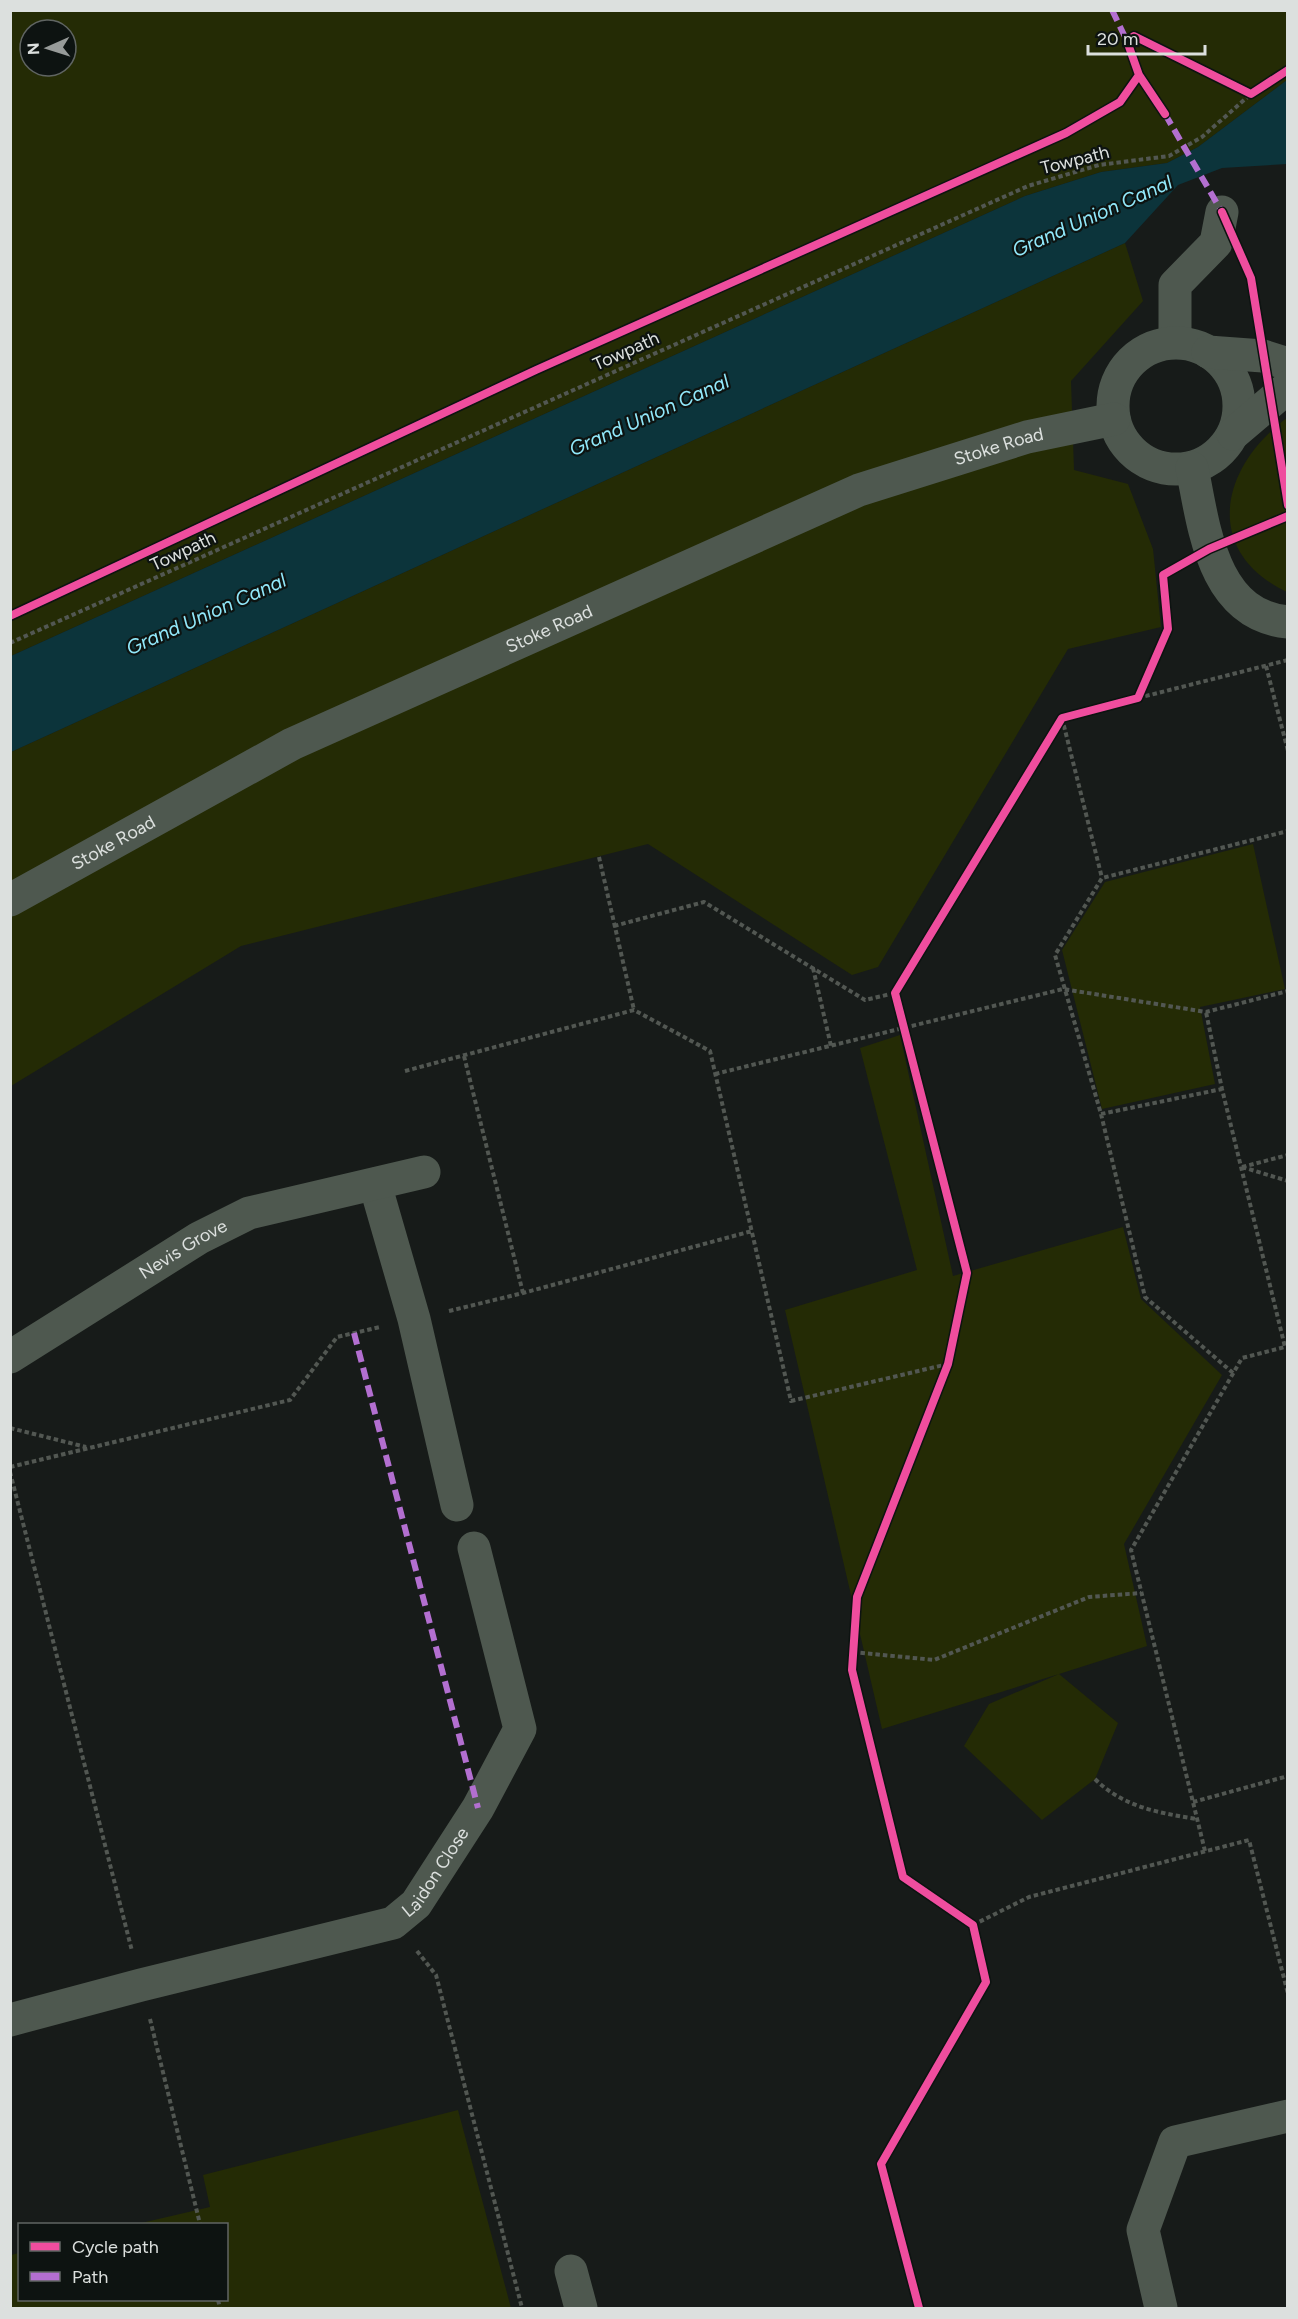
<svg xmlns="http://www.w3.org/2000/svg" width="1298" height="2319" viewBox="0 0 1298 2319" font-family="Figtree,sans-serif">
<rect width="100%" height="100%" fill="#171b19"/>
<path fill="#242b05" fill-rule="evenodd" d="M 10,11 L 1287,11 L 1287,80 L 1198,147 L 1167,163 L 1101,172 L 1025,196 L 11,656 ZM 30,30 L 66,30 L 66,66 L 30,66 Z
M 1125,243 L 1143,301 L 1071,381 L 1074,470 L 1128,484 L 1153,549 L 1161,627 L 1068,649 L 878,967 L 852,975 L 648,844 L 241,946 L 11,1086 L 11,752 Z
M 1287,418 L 1287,592 C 1201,551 1221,466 1287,418 Z
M 1253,844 L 1285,989 L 1200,1007 L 1215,1084 L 1102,1109 L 1062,950 L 1105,882 Z
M 900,1035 L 953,1276 L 1123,1227 L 1141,1299 L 1222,1375 L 1124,1544 L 1147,1646 L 1059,1674 L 1118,1723 L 1095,1779 L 1042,1820 L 964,1746 L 989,1704 L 1059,1674 L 882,1729 L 785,1310 L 917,1270 L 860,1048 Z
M 458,2110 L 511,2308 L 11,2308 L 11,2255 L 19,2253 L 20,2300 L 226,2300 L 226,2224 L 137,2224 L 210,2207 L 203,2175 Z"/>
<path fill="#0c343b" d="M 1287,80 L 1287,164 L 1222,168 L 1178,185 L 1125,243 L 11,752 L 11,656 L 1025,196 L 1101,172 L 1167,163 L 1198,147 Z"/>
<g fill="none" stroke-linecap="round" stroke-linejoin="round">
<path stroke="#525752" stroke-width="4" stroke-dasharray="4.5 3" stroke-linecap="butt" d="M 10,643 L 1028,186 L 1099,165 L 1169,156 L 1202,137 L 1251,94
M 1266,666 L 1288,751
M 1138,698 L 1288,660
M 1062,718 L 1102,878
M 599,857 L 634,1010
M 614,926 L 704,902 L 865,1000 L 895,993
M 813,968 L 831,1046
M 464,1056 L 523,1293
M 405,1071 L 634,1010 L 710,1051 L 791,1401 L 948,1364
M 715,1074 L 1063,989 L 1206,1012 L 1288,991
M 1101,1114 L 1222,1089
M 1242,1167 L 1288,1181
M 1242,1167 L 1288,1155
M 449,1311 L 523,1293 L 752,1231
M 1233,1373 L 1145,1297 L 1101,1114 L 1055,955 L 1102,878 L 1288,831
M 10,1428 L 86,1447
M 10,1467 L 290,1400 L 337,1337 L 380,1327
M 10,1472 L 132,1951
M 853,1652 L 934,1660 L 1089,1597 L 1141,1593
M 1095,1779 C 1123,1807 1159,1813 1197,1819
M 1193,1802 L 1288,1776
M 1205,1851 L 1131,1550 L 1242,1358 L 1285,1347 L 1222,1089 L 1206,1012
M 973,1925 L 1029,1897 L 1249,1840 L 1288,1994
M 417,1951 L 436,1975 L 522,2308
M 150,2019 L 200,2224
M 218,2300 L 220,2308"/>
<g stroke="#4e584f" stroke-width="33">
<path d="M 1175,342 L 1175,285 L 1216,243 L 1222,212"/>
<circle cx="1176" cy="406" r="63"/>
<path d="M 1208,352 L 1263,356 L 1288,364"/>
<path d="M 1233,434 L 1288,387"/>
<path d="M 1192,468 C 1204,527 1212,615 1288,622"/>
<path id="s1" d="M 10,900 L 292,744 L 859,490 L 1027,437 L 1114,419"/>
<path d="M 375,1184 L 414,1319 L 457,1505"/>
<path id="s2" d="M 10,1357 L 199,1238 L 249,1213 L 424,1172"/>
<path id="s3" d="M 10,2020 L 141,1985 L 393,1923 L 416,1904 L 478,1808 L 520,1729 L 474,1548"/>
<path d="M 571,2271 L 581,2308"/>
<path d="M 1161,2308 L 1143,2230 L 1175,2142 L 1288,2116"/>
</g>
<path stroke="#b36fd0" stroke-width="6" stroke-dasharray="12 6" stroke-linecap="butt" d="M 1112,10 L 1127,41
M 1165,114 L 1222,212
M 354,1333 L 478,1808"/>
<g stroke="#0d1311" stroke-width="11">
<path id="cycleway" d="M 1165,114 L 1139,75 L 1127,41 L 1134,36 L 1251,94 L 1288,70
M 1222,212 L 1251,278 L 1288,505
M 10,616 L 536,370 L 1066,133 L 1120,102 L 1139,75
M 919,2308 L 881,2164 L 986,1982 L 973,1925 L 903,1877 L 852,1670 L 857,1597 L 948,1364 L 967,1273 L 895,993 L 1062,718 L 1138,698 L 1168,629 L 1163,575 L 1209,549 L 1288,516"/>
</g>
<use href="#cycleway" stroke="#ef4d9e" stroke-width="8"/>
</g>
<g text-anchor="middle" stroke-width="4.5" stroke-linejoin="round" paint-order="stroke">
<g font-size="18" fill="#dce0de" stroke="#0d1311">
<text transform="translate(1075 160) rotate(-14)" y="6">Towpath</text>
<text transform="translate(626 351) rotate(-24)" y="6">Towpath</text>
<text dy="6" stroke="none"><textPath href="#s1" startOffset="1090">Stoke Road</textPath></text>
<text transform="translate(183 551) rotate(-25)" y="6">Towpath</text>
<text dy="6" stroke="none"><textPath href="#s1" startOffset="604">Stoke Road</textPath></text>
<text dy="6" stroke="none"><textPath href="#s1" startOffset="118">Stoke Road</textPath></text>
<text dy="6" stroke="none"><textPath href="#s2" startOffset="204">Nevis Grove</textPath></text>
<text dy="6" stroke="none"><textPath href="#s3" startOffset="462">Laidon Close</textPath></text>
</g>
<g font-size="20" font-style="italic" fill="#91e8fa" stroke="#0d1311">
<text transform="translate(1092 216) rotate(-24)" y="7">Grand Union Canal</text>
<text transform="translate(649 415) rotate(-24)" y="7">Grand Union Canal</text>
<text transform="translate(206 614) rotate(-24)" y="7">Grand Union Canal</text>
</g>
</g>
<rect width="1298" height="2319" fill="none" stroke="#dce0de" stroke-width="24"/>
<rect x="18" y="2223" width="210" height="78" fill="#0d1311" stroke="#606563" stroke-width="1.5"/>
<rect x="30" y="2242" width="30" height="9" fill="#ef4d9e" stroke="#606563" stroke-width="1.5"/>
<text x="72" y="2253" font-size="18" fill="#dce0de">Cycle path</text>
<rect x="30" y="2272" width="30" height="9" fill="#b36fd0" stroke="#606563" stroke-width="1.5"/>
<text x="72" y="2283" font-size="18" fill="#dce0de">Path</text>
<g transform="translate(48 48) rotate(267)"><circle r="28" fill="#0d1311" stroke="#606563" stroke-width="1.5"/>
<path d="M0-4.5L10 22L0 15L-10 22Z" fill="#979b99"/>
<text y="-9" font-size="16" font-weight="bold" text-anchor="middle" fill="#dce0de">N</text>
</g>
<path d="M1088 45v9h117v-9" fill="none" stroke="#dce0de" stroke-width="3"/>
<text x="1097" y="45" font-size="18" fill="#dce0de" stroke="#0d1311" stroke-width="4.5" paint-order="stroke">20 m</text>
</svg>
